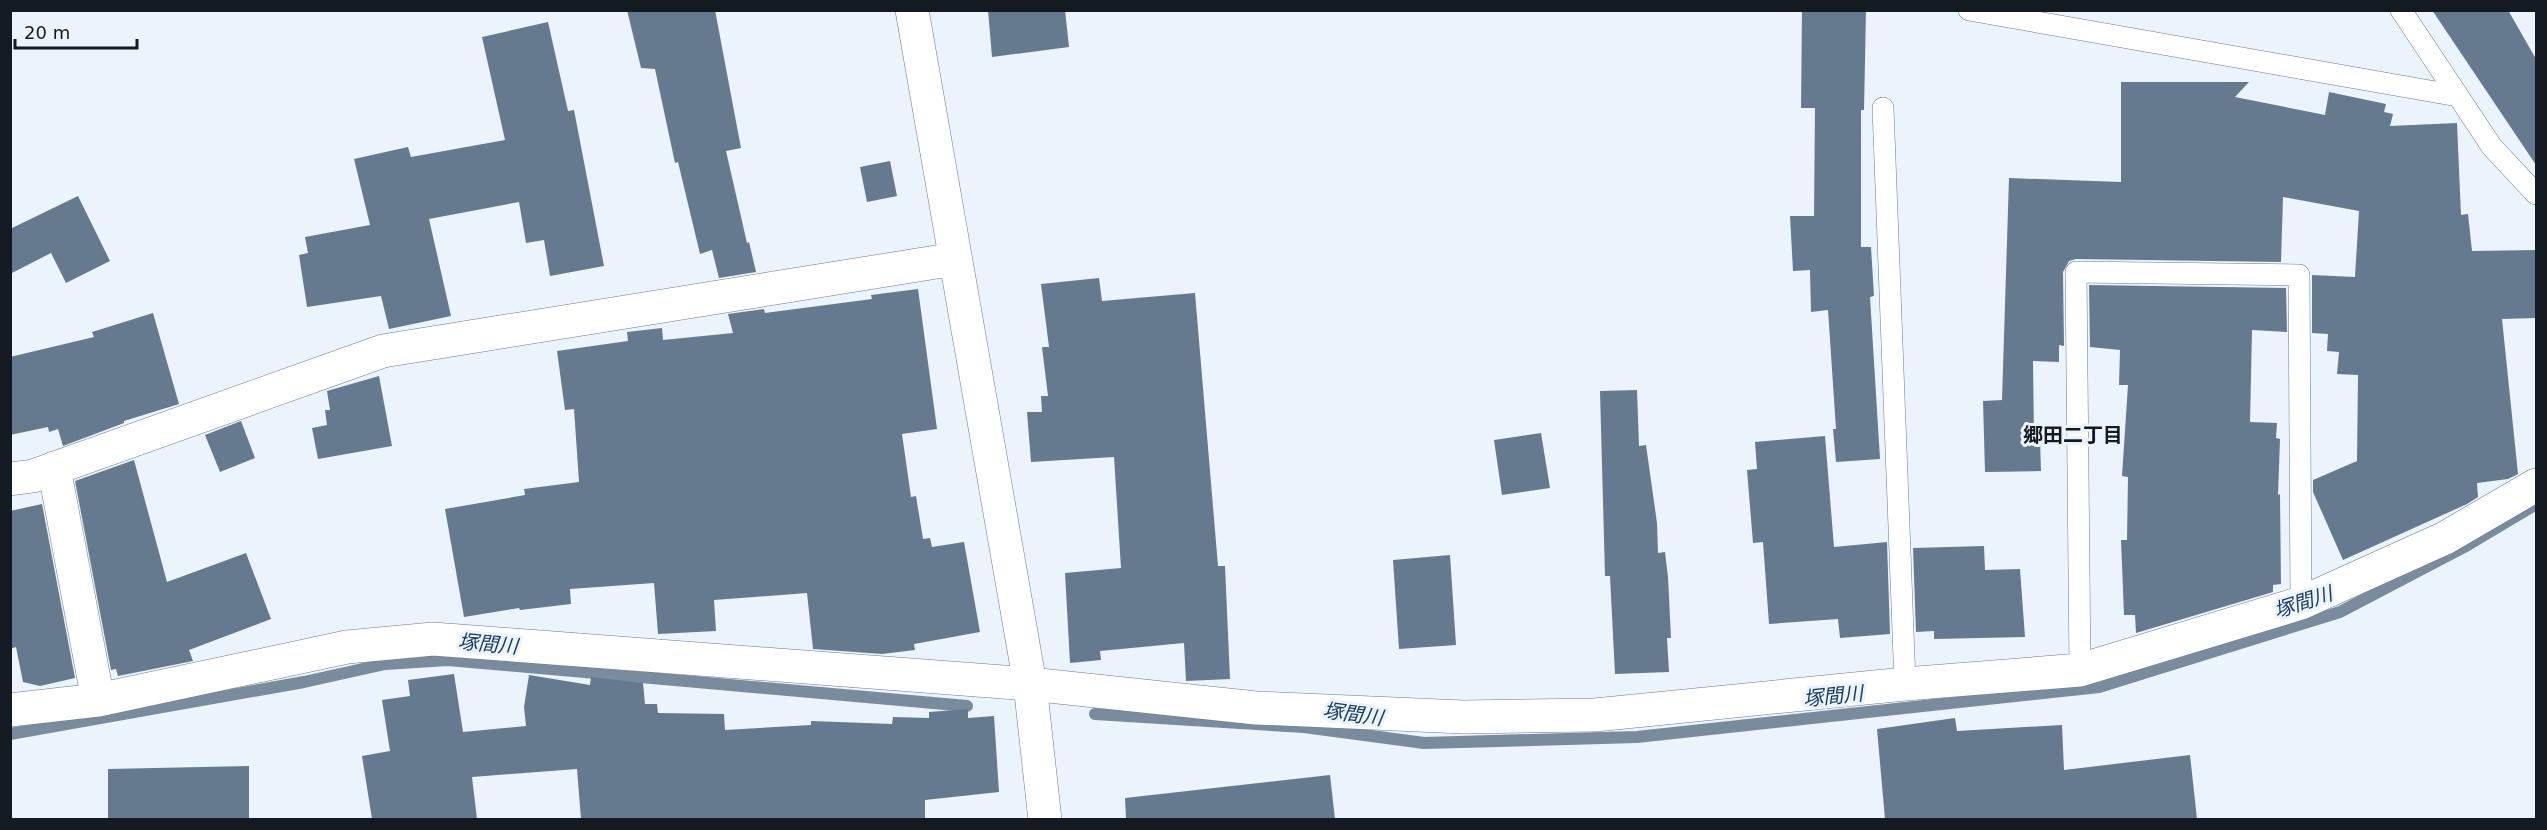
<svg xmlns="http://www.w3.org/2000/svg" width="2547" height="830" viewBox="0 0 2547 830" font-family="'DejaVu Sans','Noto Sans JP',sans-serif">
<rect width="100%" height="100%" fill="#ebf3fc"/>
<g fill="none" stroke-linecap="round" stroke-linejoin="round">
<path stroke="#7a8b9e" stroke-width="12" d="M 1095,714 L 1304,727 L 1424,743 L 1637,737 L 2099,687 L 2340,612 L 2464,547 L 2536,504
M 10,734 L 304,682 L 385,664 L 448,660 L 967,706"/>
</g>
<path fill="#657a8f" d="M 627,10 L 715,10 L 741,148 L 726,151 L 747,243 L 749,242 L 756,272 L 719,278 L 712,250 L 700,254 L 678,162 L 675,163 L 655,69 L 641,68 Z
M 988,10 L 1065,10 L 1069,47 L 992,57 Z
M 1802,10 L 1866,10 L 1864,110 L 1861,110 L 1861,247 L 1871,247 L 1874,296 L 1870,297 L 1880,459 L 1836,462 L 1833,429 L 1836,429 L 1828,310 L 1811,312 L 1810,270 L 1793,271 L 1790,216 L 1814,216 L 1815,108 L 1801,108 Z
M 2432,10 L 2508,10 L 2536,59 L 2536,165 Z
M 548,22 L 568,111 L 574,110 L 604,266 L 550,276 L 544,240 L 526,243 L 519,202 L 429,219 L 451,316 L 389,329 L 381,296 L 307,307 L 299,255 L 308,253 L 305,237 L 370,225 L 354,159 L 408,147 L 411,157 L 505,140 L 482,37 Z
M 2121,82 L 2249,82 L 2235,97 L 2325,115 L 2329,92 L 2386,104 L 2384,112 L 2393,114 L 2390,126 L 2457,123 L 2461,215 L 2468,214 L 2472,251 L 2536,250 L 2536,318 L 2502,319 L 2518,474 L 2508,479 L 2477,483 L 2478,497 L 2467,504 L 2343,560 L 2313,492 L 2313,480 L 2357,461 L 2358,375 L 2337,374 L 2339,352 L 2327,351 L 2328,334 L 2312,333 L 2312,275 L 2355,277 L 2359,211 L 2283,197 L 2281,262 L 2076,259 L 2069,261 L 2063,272 L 2064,346 L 2059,345 L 2059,362 L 2033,361 L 2034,439 L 2040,439 L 2041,471 L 1985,472 L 1983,401 L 2002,400 L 2009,178 L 2121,182 Z
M 890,161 L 897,196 L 867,202 L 860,167 Z
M 78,196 L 110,261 L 66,283 L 51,253 L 10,274 L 10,229 Z
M 1099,278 L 1102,301 L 1195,293 L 1218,566 L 1225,566 L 1230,679 L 1186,681 L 1184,643 L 1100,651 L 1101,660 L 1070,663 L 1065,573 L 1121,568 L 1114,457 L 1031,462 L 1027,412 L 1042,412 L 1041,396 L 1048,396 L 1042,347 L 1049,347 L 1041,284 Z
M 2089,285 L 2286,288 L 2287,332 L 2252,330 L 2250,422 L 2277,423 L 2276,438 L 2280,439 L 2278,495 L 2280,494 L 2281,584 L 2273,585 L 2273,592 L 2136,633 L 2135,615 L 2124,615 L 2121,540 L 2127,540 L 2128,477 L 2122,476 L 2128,385 L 2119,385 L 2120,350 L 2090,347 Z
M 918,289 L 937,429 L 902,434 L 911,497 L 916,496 L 923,539 L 930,538 L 932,547 L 964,542 L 980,632 L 914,644 L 915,650 L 882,654 L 813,649 L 807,593 L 714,600 L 716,631 L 658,634 L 654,583 L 570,589 L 571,604 L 520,610 L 519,608 L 464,617 L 445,509 L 525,495 L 524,489 L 579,482 L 574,409 L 565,410 L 557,351 L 628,341 L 627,332 L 662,328 L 663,340 L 733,333 L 728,314 L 764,309 L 765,313 L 872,299 L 871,295 Z
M 153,313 L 179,404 L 124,421 L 124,423 L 63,446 L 58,429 L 49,432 L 48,427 L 10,435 L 10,357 L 94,337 L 92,332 Z
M 379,376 L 392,446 L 318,459 L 312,428 L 327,425 L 325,410 L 330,410 L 327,391 Z
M 1637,390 L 1639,446 L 1646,445 L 1657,523 L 1658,553 L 1665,552 L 1668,577 L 1671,638 L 1667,638 L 1669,672 L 1615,674 L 1610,576 L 1605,576 L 1600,391 Z
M 241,421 L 255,458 L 220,472 L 205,435 Z
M 1541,433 L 1550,488 L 1502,495 L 1494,440 Z
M 1825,436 L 1834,547 L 1887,542 L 1890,634 L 1840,638 L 1838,619 L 1769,624 L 1763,542 L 1753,543 L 1747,470 L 1757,469 L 1755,442 Z
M 134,460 L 167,582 L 246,553 L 271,619 L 189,650 L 193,661 L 118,676 L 116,669 L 111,670 L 75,481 Z
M 42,504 L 75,678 L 40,686 L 23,682 L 16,647 L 10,649 L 10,511 Z
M 1984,546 L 1985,570 L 2020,569 L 2025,637 L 1934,639 L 1934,631 L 1916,632 L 1913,548 Z
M 1450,555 L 1456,645 L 1399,649 L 1393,560 Z
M 454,674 L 463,732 L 526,726 L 524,707 L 529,675 L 590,685 L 591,677 L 643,683 L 645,704 L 657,704 L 658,713 L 724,714 L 725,730 L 811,725 L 811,721 L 892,724 L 893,717 L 929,718 L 929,712 L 968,709 L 968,718 L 994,716 L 999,792 L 925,800 L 925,819 L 581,819 L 577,769 L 472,777 L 477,819 L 372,819 L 362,756 L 390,751 L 382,700 L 410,696 L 408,680 Z
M 1955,718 L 1957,731 L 2062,725 L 2064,770 L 2190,755 L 2197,819 L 1885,819 L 1877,729 Z
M 249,766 L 249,818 L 108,819 L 108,769 Z
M 1330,775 L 1335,819 L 1126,819 L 1125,798 Z"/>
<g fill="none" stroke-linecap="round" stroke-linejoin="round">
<g stroke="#697c8f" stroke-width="22">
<path id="lane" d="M 1969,10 L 2458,96
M 2401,10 L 2492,147 L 2536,194
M 1883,108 L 1905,684
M 2080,670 L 2076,272 L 2299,275 L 2301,603"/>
</g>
<g stroke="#697c8f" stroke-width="34">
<path id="street" d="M 54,468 L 98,700
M 10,479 L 33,476 L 383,351 L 955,259
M 10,710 L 98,700 L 347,647 L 433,639 L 1030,684 L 1256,708 L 1463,717 L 1595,715 L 1905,684 L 2080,670 L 2301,603 L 2445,538 L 2536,485"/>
</g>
<g stroke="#697c8f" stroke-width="34">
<path id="secondary" d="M 912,10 L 1030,684 L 1045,820"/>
</g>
<use href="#lane" stroke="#fff" stroke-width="21"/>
<use href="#street" stroke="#fff" stroke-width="33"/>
<use href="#secondary" stroke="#fff" stroke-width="33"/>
</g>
<g text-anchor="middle" stroke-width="6" stroke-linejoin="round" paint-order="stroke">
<g font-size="20" font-weight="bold" fill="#131a22" stroke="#ebf3fc">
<text x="2073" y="442">郷田二丁目</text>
</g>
<g font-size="20" font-style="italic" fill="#163a5b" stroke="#ebf3fc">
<text transform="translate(2303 602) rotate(-18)" y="7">塚間川</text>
<text transform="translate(488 644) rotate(5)" y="7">塚間川</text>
<text transform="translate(1833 696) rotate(-6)" y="7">塚間川</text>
<text transform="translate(1353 714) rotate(8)" y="7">塚間川</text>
</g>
</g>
<rect width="2547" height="830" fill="none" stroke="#131a22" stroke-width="24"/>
<path d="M15 39v9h122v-9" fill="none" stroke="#131a22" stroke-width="3"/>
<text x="24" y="39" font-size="18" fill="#131a22" stroke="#ebf3fc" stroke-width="4.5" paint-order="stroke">20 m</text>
</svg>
